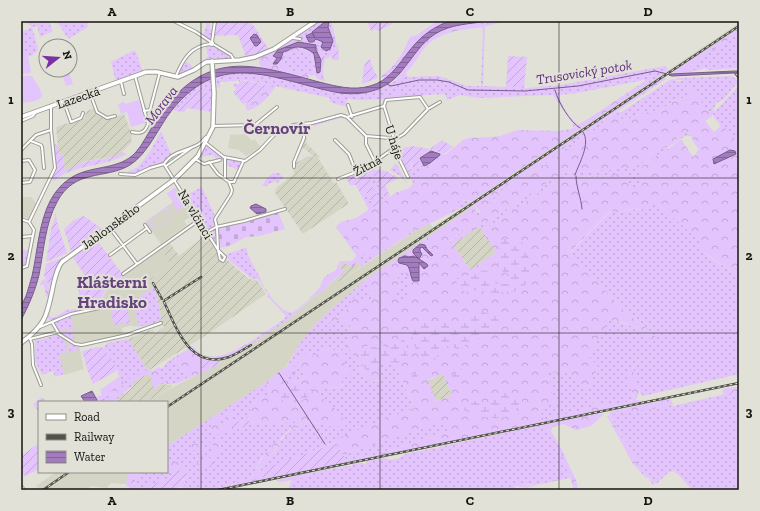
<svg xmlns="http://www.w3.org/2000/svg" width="760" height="511" viewBox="0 0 760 511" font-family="'Zilla Slab',serif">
<defs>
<pattern id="industrial-furrows" width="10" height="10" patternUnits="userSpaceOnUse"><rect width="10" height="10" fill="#d4d5c5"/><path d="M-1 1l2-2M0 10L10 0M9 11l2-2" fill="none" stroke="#b5b6a8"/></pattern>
<pattern id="grass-dots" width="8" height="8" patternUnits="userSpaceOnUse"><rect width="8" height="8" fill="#e3c4fc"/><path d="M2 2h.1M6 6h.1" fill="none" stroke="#c2a8d7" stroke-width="1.8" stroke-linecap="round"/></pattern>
<pattern id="forest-crowns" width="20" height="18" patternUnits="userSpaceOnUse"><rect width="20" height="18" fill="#e3c4fc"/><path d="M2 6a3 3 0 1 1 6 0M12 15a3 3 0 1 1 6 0" fill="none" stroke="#c2a8d7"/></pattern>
<pattern id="wetland-marsh" width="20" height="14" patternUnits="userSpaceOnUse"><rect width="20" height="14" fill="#e3c4fc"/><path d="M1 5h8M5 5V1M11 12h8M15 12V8" fill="none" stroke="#c2a8d7"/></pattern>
<pattern id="cemetery-stones" width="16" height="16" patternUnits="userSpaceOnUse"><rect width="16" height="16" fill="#e3c4fc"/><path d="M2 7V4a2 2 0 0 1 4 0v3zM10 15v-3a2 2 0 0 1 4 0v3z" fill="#c2a8d7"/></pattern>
<pattern id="garden-furrows" width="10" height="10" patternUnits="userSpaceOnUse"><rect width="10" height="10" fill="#e3c4fc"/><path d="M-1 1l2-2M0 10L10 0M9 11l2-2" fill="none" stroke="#c2a8d7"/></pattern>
<pattern id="water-rules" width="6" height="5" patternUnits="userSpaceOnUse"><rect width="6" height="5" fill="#a37cbf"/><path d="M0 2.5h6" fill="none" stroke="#84649a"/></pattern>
</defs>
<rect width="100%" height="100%" fill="#e1e1d8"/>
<path fill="#d4d5c5" d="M 739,23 L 739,28 L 474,204 L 464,213 L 365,280 L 318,321 L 300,343 L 286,366 L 265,383 L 167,446 L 167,402 L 146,402 L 183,382 L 221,363 L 220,361 L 202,358 L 192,353 L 186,347 L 189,346 L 201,354 L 214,357 L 232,355 L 253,343 L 289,319 L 319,292 L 323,291 L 336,278 L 339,282 L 420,228 L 430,223 L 433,227 Z
M 246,134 L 252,141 L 254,139 L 261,147 L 246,156 L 239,150 L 228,148 L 230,135 Z
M 177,187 L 194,216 L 191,218 L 188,218 L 184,221 L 187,225 L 161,244 L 145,222 L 173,202 L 167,194 Z
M 21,197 L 31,197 L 36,203 L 29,219 L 21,216 Z
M 161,249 L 171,265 L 150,279 L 155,287 L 139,297 L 131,301 L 133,307 L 134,306 L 139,325 L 133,327 L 132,325 L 122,328 L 123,335 L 90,343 L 79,344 L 84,369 L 64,375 L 53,335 L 58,334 L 71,315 L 114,304 L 99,307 L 99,304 L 108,288 Z
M 739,382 L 739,384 L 330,468 L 225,490 L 212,490 Z
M 56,472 L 129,472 L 126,484 L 111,483 L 107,488 L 90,486 L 88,490 L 34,490 L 37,488 L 36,486 Z"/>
<path fill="url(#industrial-furrows)" d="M 95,108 L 97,114 L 99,113 L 108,119 L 124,114 L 132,134 L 131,139 L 132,142 L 120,154 L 113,157 L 86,161 L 79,164 L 65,172 L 63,155 L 59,156 L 56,127 L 84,118 L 87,111 Z
M 305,137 L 307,138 L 306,143 L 320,157 L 318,158 L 333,182 L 334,183 L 336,182 L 348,202 L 348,204 L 303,234 L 275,193 L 276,188 L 294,174 L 292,165 L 308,156 L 314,157 L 305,149 L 304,150 L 302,147 Z
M 480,226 L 496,252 L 470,270 L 453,244 Z
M 206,234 L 218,254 L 219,260 L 223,262 L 227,260 L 249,279 L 257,280 L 266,294 L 211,332 L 148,371 L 128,339 L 153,329 L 155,334 L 164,327 L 159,320 L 161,319 L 155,287 L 150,279 L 171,265 L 161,249 L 170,243 L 179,256 Z
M 359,262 L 360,267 L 339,282 L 336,278 L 339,277 L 341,265 L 343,263 L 356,265 Z
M 147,374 L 151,376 L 152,382 L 156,388 L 160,384 L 172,385 L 172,387 L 146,402 L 119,402 L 118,399 L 121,395 L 127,392 L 131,388 L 134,382 Z
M 443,374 L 452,396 L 436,401 L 428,381 Z"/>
<path fill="url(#grass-dots)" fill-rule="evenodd" d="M 24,21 L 51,21 L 50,25 L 53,31 L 40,37 L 37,26 L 32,27 L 38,49 L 36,53 L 33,53 L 33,55 L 21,59 L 21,32 L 32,27 Z
M 55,21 L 90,21 L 87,24 L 88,27 L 68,39 L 60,26 Z
M 207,21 L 210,21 L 209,29 L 213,30 L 211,40 L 204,35 Z
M 317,21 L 331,21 C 334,35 343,51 326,59 C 322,45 306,41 293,38 Z
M 482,27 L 485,27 L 483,86 L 526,88 L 561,85 L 665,66 L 669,70 L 645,86 L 639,85 L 645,81 L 644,80 L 577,93 L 559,95 C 560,103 571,121 578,124 L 573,127 L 573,124 L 553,95 L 480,98 L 460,95 L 447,100 L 445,94 L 427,95 L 383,101 L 383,99 L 361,100 L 348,99 L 346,103 L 347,105 L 342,106 L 330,102 L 330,98 L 257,82 L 244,80 L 220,82 L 220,87 L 218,88 L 215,77 C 250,66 286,80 320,88 C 336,92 355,97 371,92 C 382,89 398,80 406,73 L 407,76 L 409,77 L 439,76 L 467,86 L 481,86 L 483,32 Z
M 739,33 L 739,68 L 709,70 L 704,68 C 699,71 692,73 690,66 L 696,61 Z
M 209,45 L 229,55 L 231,59 L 211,58 L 206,61 L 205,59 L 208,56 L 206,47 L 204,46 Z
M 301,49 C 314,52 315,64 313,76 L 289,70 L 288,67 L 281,65 C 284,56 292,51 301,49 Z
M 135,50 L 143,72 L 116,82 L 111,62 Z
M 203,60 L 204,62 L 196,68 L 177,75 L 185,61 L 190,64 L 193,68 Z
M 732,76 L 737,80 L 737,84 L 735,85 L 734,87 L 723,100 L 716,103 L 714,108 L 711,112 L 707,110 L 683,79 L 683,78 Z
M 212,78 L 212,104 L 202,87 L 192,94 L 176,111 L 173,109 L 191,91 Z
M 674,79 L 676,81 L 683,81 L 692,94 L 691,97 L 675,99 L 663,109 L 640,114 L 624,121 L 622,120 L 621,118 L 591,132 L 549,163 L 524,176 L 500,192 L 484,212 L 466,229 L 462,238 L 453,244 L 449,243 L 476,217 L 477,214 L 473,205 L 474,205 L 479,213 L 482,212 L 500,190 L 531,171 L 544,164 L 578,137 L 618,111 L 620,113 L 670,80 Z
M 739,85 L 739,144 L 715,119 L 713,114 Z
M 341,116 L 344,117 L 313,126 L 313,124 Z
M 161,131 L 172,156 L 162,162 L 163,164 L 150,168 L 135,177 L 122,175 L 138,167 L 150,152 Z
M 686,132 L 688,134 L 690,133 L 692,136 L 685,136 L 668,147 L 666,153 L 664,155 L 662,153 C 654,157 639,165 639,175 C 639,180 640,184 640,189 L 632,191 L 614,175 L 604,176 L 604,178 L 602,178 L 601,176 L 562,178 L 482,231 L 480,226 L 562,173 L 633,168 Z
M 207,146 L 223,158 L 224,159 L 217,160 L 213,155 L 199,157 L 205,147 Z
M 227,158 L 242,162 L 238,170 L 227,165 Z
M 413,162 L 418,168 L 422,166 L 426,168 C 421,173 418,179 413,184 L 408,173 L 409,172 Z
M 396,163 L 407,183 L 399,175 L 390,170 Z
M 371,169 L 386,200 L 381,204 L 365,170 Z
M 273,173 L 279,173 L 283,178 L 277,183 L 275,181 L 266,186 L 262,185 L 268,177 Z
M 202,187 L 215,216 L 213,219 L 215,225 L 207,230 L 186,195 Z
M 367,193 L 374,208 L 368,210 L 368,208 L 361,195 Z
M 458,199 L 471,202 L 455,211 L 458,204 Z
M 654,200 L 700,241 L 699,246 L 708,256 L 739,277 L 739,374 L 643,396 C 639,392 631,374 633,369 C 635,365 640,360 642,356 L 632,369 L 630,369 L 631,389 L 634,398 C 630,402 626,402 622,403 C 603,408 600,406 588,391 L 588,389 C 593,375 601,370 589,357 L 606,322 L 609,320 L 612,320 L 635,327 L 635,329 L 639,329 L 654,341 L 652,333 L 624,311 L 570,253 L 610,212 L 612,211 C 623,215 631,207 641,210 Z
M 410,226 L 415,231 L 360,267 L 359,262 L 355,258 L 356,255 L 373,255 L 396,243 L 405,234 Z
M 216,228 L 216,229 L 218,247 L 209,233 Z
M 247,247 C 246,257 255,266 259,276 C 261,278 261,282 263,285 C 268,293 283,316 294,312 L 319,292 L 289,319 L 253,343 L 255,339 L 283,320 L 286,316 L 269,298 L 267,297 L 268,294 L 258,279 L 251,278 L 229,260 L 225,255 Z
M 21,249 L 27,251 L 28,249 L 30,249 L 26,266 L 21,265 Z
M 402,269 C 411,274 407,287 410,296 L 407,298 L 407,300 L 400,300 L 392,297 L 399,288 L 397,272 Z
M 365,280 L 373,297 L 370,301 L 355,298 L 343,315 L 328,319 L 326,323 L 339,320 L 350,324 C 352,330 350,336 346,340 L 347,347 L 350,348 L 356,358 L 360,369 L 362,371 L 368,383 L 380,380 L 378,369 L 382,353 L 380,343 L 382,341 L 388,350 L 415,409 L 341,437 L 338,437 L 334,441 L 344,455 L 444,420 L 449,431 L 389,450 L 382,454 L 348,460 L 349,462 L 348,462 L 334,443 L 258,472 L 258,469 L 269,459 L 277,448 L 281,440 L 300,425 L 306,419 L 326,444 L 313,426 L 314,424 L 317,423 L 328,426 L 336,425 L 343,429 L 344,422 L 330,404 L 324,400 L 324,399 L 315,395 L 322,387 L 329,387 L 333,389 L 338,387 L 340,388 L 343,386 L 341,381 L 345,377 L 351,374 L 350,369 L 348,370 L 345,368 L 341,350 L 338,352 L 328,348 L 311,357 L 308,353 L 295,361 L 300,363 L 302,366 L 304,377 L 298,382 L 290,379 L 278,424 L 293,421 L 295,422 L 295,424 L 262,457 L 253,474 L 249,478 L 237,482 L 232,485 L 211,490 L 177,490 L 185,486 L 184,480 L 187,477 L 185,470 L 173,473 L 170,477 L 142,489 L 134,486 L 136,477 L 144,473 L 142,472 L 167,472 L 167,446 L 265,383 L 271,394 L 300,343 L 318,321 ZM 260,395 L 266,422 L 255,423 L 235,430 L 232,422 L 251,421 L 246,417 Z
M 155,287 L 161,319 L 155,323 L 138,327 L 137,326 L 139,325 L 134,307 L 133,307 L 131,300 L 134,298 L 139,297 Z
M 96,309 L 72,316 L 71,315 L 73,325 L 72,327 L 74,330 L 71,331 L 74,337 L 73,341 L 60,333 L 71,330 L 70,328 L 59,331 L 54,322 L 69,315 Z
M 57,335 L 65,339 L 64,342 L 68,352 L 59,354 L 64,374 L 55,377 L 53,371 L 42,375 L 35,361 L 35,341 Z
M 128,339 L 147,370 L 131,380 L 134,382 C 130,390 123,392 118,399 L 119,402 L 117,402 L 116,399 L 119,395 L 126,391 L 127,389 L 121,387 L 124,382 L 119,377 L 118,370 L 104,348 L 107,343 Z
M 67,340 L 78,347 L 79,349 L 70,352 Z
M 173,358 L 175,358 L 176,362 L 180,364 L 181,371 L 185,371 L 187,375 L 187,378 L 178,383 L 170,384 L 171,381 L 169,380 L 162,383 L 158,381 L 158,373 L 154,370 L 158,367 L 162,369 L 167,362 Z
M 548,372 L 566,373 L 572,375 L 597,406 L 544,420 L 539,409 L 556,402 L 551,393 L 551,390 L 553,389 L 546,373 Z
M 730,393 L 739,393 L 739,489 L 738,490 L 692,490 L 679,475 L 673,471 L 669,472 L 656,484 L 641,470 L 632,451 L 609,414 L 671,405 L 673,406 Z
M 544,424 L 555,442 L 557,441 L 562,450 L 560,449 L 569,474 L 569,478 L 535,485 C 532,484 518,485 515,486 L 515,490 L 379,490 L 377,489 L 375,490 L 288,490 L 292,479 L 309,477 L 309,473 L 348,466 L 352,466 L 353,464 L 362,463 L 365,465 L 367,461 L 384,458 L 390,460 L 396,459 L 400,458 L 405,454 L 434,448 L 437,449 L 439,447 Z"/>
<path fill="url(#forest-crowns)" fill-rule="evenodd" d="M 437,21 L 451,21 C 434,26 420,37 409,51 C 401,61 395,72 385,79 L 381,76 C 396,66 403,53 410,37 L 417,35 Z
M 488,21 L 503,21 C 480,32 455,25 432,41 C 417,52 414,73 394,80 C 404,70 410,58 419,48 C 438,26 462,26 488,21 Z
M 739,28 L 739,33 L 691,65 L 690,67 L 693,71 L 693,73 L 675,74 L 674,71 Z
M 293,39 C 300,39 306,43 313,42 C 336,59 317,64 325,81 C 320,80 316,79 314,74 C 313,71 314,66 314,62 C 312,52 303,47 294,51 C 288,54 283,58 281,65 L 288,67 L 289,70 L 309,75 L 308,79 L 261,69 L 259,61 L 259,57 L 275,50 ZM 298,42 L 313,44 L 321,60 L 320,72 L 317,73 L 314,54 C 309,49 300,45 292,48 C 289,50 288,51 283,52 L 282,56 L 273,64 L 277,58 L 273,56 L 278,50 Z
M 664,77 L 666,79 L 578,137 L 544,164 L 531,171 L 500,190 L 483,211 L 481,213 L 474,204 Z
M 677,78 L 683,78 L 692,90 L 696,93 L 708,111 L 712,111 L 716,108 L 712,116 L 705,121 L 714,132 L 720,127 L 719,124 L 721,124 L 739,144 L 739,277 C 726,267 711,259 699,247 L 699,241 L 654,200 L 646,209 C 642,209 640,209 636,209 C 626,208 624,215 612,211 L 610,211 L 570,252 L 624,311 L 652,333 L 655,337 L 654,342 L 639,329 L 635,330 L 635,327 C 628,324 615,319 608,321 L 589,357 L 598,366 C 596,374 589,383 588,391 L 599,403 L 605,406 L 632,401 L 634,396 C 630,387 625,379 630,369 L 634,368 L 633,373 L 639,392 L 636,400 L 645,401 L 349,462 L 347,460 L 382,454 L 389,450 L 449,431 L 444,421 L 344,455 L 334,441 L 337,437 L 341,437 L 387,418 L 415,408 L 388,350 L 384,347 L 382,341 L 380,343 L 382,353 L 378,369 L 381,379 L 368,383 C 360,370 356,354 345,345 C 346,337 353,335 350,324 L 339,320 L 325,323 L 328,319 L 343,315 L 355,297 L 370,301 L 373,297 L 365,280 L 464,213 L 473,205 L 477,214 L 477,217 L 449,242 L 453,244 L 470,270 L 496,252 L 482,231 L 562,178 L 601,176 L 602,178 L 604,178 L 604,176 L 625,173 L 632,191 L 640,189 C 640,184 638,179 639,175 C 639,165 654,157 662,153 L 664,155 L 666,154 L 665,151 L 681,139 L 693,157 L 699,149 L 694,143 L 690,133 L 686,132 L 634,168 L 562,173 L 462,238 L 466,229 L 484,212 L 500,192 L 524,176 L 549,163 L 591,132 L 620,113 L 622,120 L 624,121 L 640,114 L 663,109 L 676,99 L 691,97 L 692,93 L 682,80 L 675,80 ZM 730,150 L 736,154 L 715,164 L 713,159 ZM 420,244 L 425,245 L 433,256 L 421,247 L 419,249 L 421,253 L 413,253 L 413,250 ZM 408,257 L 419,259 L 427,264 L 428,266 L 423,268 L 421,264 L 419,263 L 418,276 L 416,280 L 411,277 C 411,269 407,265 408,257 ZM 402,269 C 410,274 407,287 410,296 L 407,296 L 407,300 L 400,300 L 393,297 L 399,288 L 397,272 ZM 547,372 L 566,373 L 572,375 L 597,406 L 544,420 L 539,409 L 559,401 L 556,401 L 551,390 L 553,389 ZM 443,374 L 452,396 L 436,401 L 428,380 Z
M 265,84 L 276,86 C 269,97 260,107 247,111 L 245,104 C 254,101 264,95 265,84 Z
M 639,85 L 645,86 L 472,201 L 458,199 L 458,204 L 455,211 L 415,231 L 410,226 L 405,234 L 396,243 L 373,255 L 356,255 L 336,227 L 341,222 L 356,218 L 368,210 L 380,205 L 395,193 L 409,188 L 417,180 L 419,175 L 426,168 L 422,166 L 418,158 L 430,149 L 445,155 L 463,140 L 468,138 L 490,137 L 500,136 L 517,130 L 559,131 L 571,129 L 588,119 ZM 434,151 L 439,156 L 425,166 L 421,160 L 428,153 Z
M 403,91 L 402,96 L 385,98 L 385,97 Z
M 355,258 L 359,262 L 352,267 L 345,263 L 341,265 L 340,267 L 343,271 L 342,276 L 335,278 L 323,291 L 308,300 L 320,287 L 324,277 L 336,270 L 340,261 L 351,261 Z
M 45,279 L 51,293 L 49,297 L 46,296 L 44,285 L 40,285 L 42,280 Z
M 77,309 L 77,311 C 68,314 61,319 52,321 L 47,318 L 48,315 L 50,315 L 50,317 L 53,318 L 67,310 Z
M 255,339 C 253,344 248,346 243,349 C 224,360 208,362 190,347 L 193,346 C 207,370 239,348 255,339 Z
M 328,348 L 338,352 L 343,350 L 346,355 L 345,368 L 347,370 L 351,369 L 352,371 C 351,376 345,377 341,381 L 342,388 L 336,387 L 333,389 L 329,387 L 323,387 L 320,391 L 316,395 C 326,399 346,416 346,428 L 343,429 L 336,425 L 328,426 L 317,423 L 314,424 L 313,426 L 326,444 L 325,445 L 306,419 L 300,425 L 281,440 L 269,459 L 258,469 L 258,472 L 261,471 L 264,479 L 232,486 L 237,482 L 249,478 L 253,474 L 266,452 L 270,449 L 275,442 L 282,439 L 295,424 L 295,422 L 293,421 L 275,424 L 266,422 L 255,423 L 246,417 L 260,395 L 272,396 L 265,383 L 286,366 L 286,369 L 293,364 L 298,371 L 289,376 L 285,374 L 284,381 L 290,379 L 298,382 L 304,377 L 302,366 L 300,363 L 295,361 L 308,352 L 311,357 Z
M 188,349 L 202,358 L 200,364 L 204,372 L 178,383 L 187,378 L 187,376 L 185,371 L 180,370 L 179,367 L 181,365 L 180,364 L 176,362 L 176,358 L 173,358 Z
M 147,370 L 157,371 L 159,374 L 158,381 L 161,380 L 162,383 L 171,379 L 170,384 L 159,384 L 156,388 L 154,389 L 151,376 L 147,374 L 134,382 L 128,376 L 138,374 Z
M 119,377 L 124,382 L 121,387 L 128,388 C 125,393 120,394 116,399 L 117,402 L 97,402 L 96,397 L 102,395 L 100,390 Z
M 735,387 L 739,389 L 739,393 L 724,394 L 722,391 L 724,389 Z
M 42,397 L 46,402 L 39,402 L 39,412 L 33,404 Z
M 667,399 L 671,400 L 673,404 L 653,409 L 610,414 L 609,412 Z
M 227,411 L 231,413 L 231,422 L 235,430 L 223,434 L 220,433 L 216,436 L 210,431 L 212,428 L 211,421 L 218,414 L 221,414 L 222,419 L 219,420 L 218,423 L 220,427 L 222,428 L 226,417 Z
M 596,414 L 604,414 L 591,426 L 576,430 L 564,424 L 552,427 L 551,431 L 557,441 L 555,442 L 544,424 Z
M 609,415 L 632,451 L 641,470 L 655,484 L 653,485 L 648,478 L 645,477 L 633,464 L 607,416 Z
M 211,440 L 219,440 L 219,452 L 214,461 L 214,464 L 207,467 L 198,469 L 196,464 L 198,462 L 210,458 L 213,455 L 213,445 L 209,441 Z
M 192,443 L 203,446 L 204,449 L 203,451 L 193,450 L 190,445 Z
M 559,449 L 562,450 L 575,478 L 577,483 L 577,490 L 573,490 C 573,484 571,480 569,475 C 569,472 566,470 565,467 C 563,460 563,455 559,449 Z
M 167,462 L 178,462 L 185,465 L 186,470 L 173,471 L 167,469 Z
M 129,472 L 148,472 L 136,477 L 135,482 L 133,484 L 134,486 L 147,490 C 139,490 131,492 126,484 Z
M 308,473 L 309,477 L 281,482 L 278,482 L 277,480 Z
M 566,478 L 526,488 L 515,486 C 521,484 529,486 536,485 C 546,484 556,478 566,478 Z"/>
<path fill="url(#wetland-marsh)" d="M 504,239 L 513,239 L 522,242 C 527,251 527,261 531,271 C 525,290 521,293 500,292 L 495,298 L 489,297 L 486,292 L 478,290 L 465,292 L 459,288 L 455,279 L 462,276 L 474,275 L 479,270 L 488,271 L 490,278 L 498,284 L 510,284 L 510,275 L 503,272 L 497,263 L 499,254 L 500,244 Z
M 477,311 L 493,314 L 499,319 L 495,328 L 485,337 L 473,339 L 459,350 L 453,347 L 444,346 L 434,361 L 423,362 C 417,353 413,344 412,333 C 417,328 423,322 430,320 C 433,320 436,321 439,322 C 455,325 465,321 477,311 Z
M 401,339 L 405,341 C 408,349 409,354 406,362 C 398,364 391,361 383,364 C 378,366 374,370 368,372 C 361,365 358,357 363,347 C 371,344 371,347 379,348 C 388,349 394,344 401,339 Z
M 461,368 C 466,375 460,381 456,387 L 452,382 L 452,376 L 456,369 Z
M 416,370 L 418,370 C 419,376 417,380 412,383 L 411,378 L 413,373 Z
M 311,378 L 314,378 L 316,381 C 314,397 298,407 283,401 L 280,394 L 284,388 L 287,385 C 298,385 304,390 311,378 Z
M 115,388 L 118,392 L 110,402 L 103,402 L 109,392 Z
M 511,392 L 520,397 L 522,402 C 518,407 512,414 505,417 C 494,421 474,415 464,410 L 466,403 L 476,401 L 490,403 L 501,394 Z"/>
<path fill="url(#cemetery-stones)" d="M 278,212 L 285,229 L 259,236 L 246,237 L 231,245 L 220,248 L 218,227 L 244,223 Z"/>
<path fill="url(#garden-furrows)" d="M 216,21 L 250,21 L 258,32 L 269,50 L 246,57 L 238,35 L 215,36 Z
M 367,21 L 377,21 L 377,23 L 387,23 L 391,21 L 392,24 L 379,31 L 375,29 L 371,31 Z
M 337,44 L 338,44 L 339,60 L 333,60 L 331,57 L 336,49 Z
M 508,56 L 527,57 L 524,88 L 506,87 Z
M 370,59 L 373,69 L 378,77 L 377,78 L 362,84 C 364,76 361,63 370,59 Z
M 239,80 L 265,84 C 264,97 254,101 243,104 L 233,92 L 236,89 L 233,84 L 239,84 Z
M 202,87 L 212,104 L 212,112 L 187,108 L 184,112 L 176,111 L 192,94 Z
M 442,140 L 453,147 L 444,154 L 430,149 L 418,158 L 422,166 L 418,168 L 412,162 L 409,172 L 408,173 L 396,150 L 412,146 L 430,149 Z
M 54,144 L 58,145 L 59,156 L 63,155 L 65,172 C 71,168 78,164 85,162 C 98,158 111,161 122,152 L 126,154 C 105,168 74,163 54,181 L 52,179 L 54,173 L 56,172 Z
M 371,169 L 386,171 L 399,178 L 385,185 L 390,196 L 386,200 Z
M 365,170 L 381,204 L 374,208 L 367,193 L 361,195 L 356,185 L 350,185 L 346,178 L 346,177 Z
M 56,213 L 57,222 L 67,253 L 46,262 L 51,229 Z
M 84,216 L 102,229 C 95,236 79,250 71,251 L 64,229 L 74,220 Z
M 96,239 L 124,276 L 107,288 L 96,307 L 78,311 L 79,284 L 87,279 L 72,256 Z
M 66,256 L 57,266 L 51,289 L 50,289 L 44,275 L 46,264 Z
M 126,306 L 130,323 L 114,325 L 111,311 Z
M 98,347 L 104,348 L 118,370 L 93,384 L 87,369 L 82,351 Z
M 202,358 L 220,361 L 221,363 L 204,372 L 200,364 Z
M 251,421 L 255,423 L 235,430 L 231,422 Z
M 39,443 L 39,469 L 25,476 L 21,471 L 21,456 Z
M 335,443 L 348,462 L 264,479 L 261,471 L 264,469 Z
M 186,470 L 187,478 L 183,479 L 185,486 L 176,488 L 176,490 L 142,489 L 170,477 L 173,471 Z"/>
<path fill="#e3c4fc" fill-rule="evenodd" d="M 28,56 L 31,71 L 30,73 L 21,74 L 21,59 Z
M 64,70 L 68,70 L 73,84 L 66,86 L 61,71 Z
M 26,76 L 32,76 L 40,89 L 42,96 C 38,102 28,102 21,103 L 21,77 Z
M 139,100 L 145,123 L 131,127 L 127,112 L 121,114 L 118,104 L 124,102 L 125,104 Z
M 175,188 L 186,204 L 177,211 L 173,205 L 174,203 L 167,193 Z
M 170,205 L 171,206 L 167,208 L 172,213 L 171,218 L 158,228 L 151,227 L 149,221 L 148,221 ZM 165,210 L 170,211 L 171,217 L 158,227 L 153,226 L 151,222 L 152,219 Z"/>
<path fill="url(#water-rules)" stroke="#785d8b" d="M 326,21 L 329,21 L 328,27 L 333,41 L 330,49 L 326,51 L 321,47 L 323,42 L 316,39 L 313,42 L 309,42 L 306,36 L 312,33 L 315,38 L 312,32 Z
M 451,21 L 488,21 C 470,24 451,24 435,34 C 421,43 414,56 404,68 C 388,90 366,96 340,93 C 275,81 223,47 172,110 C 159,126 148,154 130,165 C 105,180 75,168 57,202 C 45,224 44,250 39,275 C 35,291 29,305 21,320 C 21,316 20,311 21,308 C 22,304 24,300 26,296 C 28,290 30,283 32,276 C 40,241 39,195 74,176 C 94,165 120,170 136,152 C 143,144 148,133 154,124 C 171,96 195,71 229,67 C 255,63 293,75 319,82 C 335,86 353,91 370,86 C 389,81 398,65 410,50 C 421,36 434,26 451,21 Z
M 254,34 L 257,35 L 261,42 L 257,46 L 255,46 L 250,38 Z
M 298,42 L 316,45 L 316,50 L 321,60 L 320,72 L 318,73 L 317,73 L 314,54 C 309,49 300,45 292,48 C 289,50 288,51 283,52 L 281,59 L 277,64 L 273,64 L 277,58 L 273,56 L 278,50 Z
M 734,71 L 739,71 L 739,73 L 735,74 L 739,79 L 734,73 L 672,76 L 669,75 L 671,74 Z
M 730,150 L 735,151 L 736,154 L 714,164 L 713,159 Z
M 431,151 L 440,154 L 440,155 L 430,163 L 424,166 L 420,158 Z
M 256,204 L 266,209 L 266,212 L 257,214 L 250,208 L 251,206 Z
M 420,244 L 425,245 L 427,249 L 433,255 L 431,256 L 422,247 L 420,248 L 420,251 L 422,254 L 419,259 L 427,264 L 428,266 L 424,269 L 419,263 L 419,281 L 413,281 C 410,276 411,270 407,265 L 399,263 L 398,261 L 399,258 L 405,256 L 408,257 L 414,256 L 419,259 L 413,253 L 413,250 Z
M 92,391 L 97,400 L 94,402 L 85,402 L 81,396 Z"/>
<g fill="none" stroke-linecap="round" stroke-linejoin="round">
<path stroke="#785d8b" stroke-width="1" d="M 387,84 L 391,86 L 419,80 L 437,80 L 449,82 L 468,90 L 525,91 L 578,86 L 655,71 L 671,75
M 555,90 C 558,102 570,122 580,128
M 575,175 C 579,163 591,144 583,132
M 576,176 C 576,187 581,197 582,209
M 279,373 L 325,444"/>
<g stroke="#9c9d94" stroke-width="4">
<path id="street" d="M 174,21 L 196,32 L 211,42
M 293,38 L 300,39
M 211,42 L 213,43 L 212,45 L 210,44 Z
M 212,42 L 215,21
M 213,44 L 231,55 L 234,60
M 176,76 C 183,59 191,46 210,44
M 121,82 L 124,94
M 90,93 L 97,112 L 107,118 L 115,116
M 64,102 L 71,122
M 348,105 L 352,117
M 384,106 L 393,135 L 394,148 L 408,177
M 384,106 L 386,100 L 420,97 L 428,109
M 144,111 L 150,110 L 160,72
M 347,117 L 384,106
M 21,121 L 33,116 L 35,113
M 71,122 L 81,118 L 83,113
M 255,125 L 277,107
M 213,126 L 255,125 L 274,135
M 132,132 C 140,134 145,133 148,124 L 135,76
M 366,136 L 366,144 L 375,162
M 335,140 L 349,154 L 356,172
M 31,141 L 41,145 L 42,147 L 44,168
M 206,143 L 225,158 L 225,178
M 21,150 L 36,135 L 51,130
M 224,157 L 245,161 L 260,150 L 274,135 L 293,125 L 312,123 L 341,115 L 347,117 L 366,136 L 390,138 L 399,137 L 404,134 L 428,109 L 440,102
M 195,159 L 204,164 L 220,160
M 209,162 L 218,174 L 229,182
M 164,164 L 218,250 L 220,259 L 223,261 L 225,257 L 218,250
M 164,164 C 172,151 188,151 199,144 C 202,142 204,139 206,137
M 166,166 L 191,148
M 294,167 L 294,162 L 304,138 L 305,124
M 120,174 L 135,175 L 150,168 L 164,164
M 338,179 L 366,168 L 394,148
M 21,183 L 30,182 L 35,170 L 29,160 L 21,161
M 21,219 L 29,222 L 34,230 L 27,266 L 21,268
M 29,222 L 55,168 L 51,130 L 51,108
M 145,225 L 150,232
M 110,228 L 137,264
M 207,232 L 216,227 L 244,221 L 285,209
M 21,237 L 33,236
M 218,249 L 217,228 L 215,219 L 231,194 L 232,190 L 229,182 L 234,182 L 243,162
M 110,255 L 147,228
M 123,274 L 199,220
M 52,322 L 59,334 L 75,344 L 82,345 L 127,335 L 161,323
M 40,327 L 71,314 L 114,305
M 30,339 L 32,344 L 33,365 L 41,385
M 30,339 L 58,332"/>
</g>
<g stroke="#9c9d94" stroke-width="5.5">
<path id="secondary" d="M 21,117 L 146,72 L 157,72 L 178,77 L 194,70 L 206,62 L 240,60 L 255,57 L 274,49 L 316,21
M 21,343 C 48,323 47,314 54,282 C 56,275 57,268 62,262 L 175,179 L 198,156 L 213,127 L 214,93 L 212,61
M 21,487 L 23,490"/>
</g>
<use href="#street" stroke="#fff" stroke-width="2"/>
<use href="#secondary" stroke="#fff" stroke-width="3.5"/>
<g stroke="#52524d" stroke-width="2.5">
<path id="rail" d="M 153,283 L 162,299
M 165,300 L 201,277
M 164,302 C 177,329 190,370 229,357 C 237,354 244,349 251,345
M 167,407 L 739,26
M 43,490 L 69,472
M 218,490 L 739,383"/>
</g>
<use href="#rail" stroke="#e1e1d8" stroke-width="1" stroke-dasharray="3" stroke-linecap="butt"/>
</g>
<path fill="none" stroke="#141411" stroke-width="1" stroke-opacity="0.55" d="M 201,21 L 201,490M 380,21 L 380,490M 559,21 L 559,490M 21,178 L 739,178M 21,333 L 739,333"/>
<g text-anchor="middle" stroke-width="4" stroke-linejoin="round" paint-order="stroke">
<g font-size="13" fill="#141411" stroke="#e1e1d8">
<text transform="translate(78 97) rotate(-19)" y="5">Lazecká</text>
<text transform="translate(395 142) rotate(72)" y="5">U háje</text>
<text transform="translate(367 165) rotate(-28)" y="5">Žitná</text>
<text transform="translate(196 214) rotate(59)" y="5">Na vlčinci</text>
<text transform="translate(110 226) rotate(-36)" y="5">Jablonského</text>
</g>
<g font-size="14" font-style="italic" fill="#5d2b7c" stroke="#e1e1d8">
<text transform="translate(584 72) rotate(-9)" y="5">Trusovický potok</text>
<text transform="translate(161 105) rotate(-53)" y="5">Morava</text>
</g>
<g font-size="17" font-weight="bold" fill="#65427d" stroke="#e1e1d8">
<text x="277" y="134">Černovír</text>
<text x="112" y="288">Klášterní<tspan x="112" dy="20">Hradisko</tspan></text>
</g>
</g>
<rect width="760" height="511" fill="none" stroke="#e1e1d8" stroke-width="44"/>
<rect x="38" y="401" width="130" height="72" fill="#e1e1d8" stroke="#8f8f88"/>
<rect x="46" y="414" width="20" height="6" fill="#ffffff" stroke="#8f8f88"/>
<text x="74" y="421" font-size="12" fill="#141411">Road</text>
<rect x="46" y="434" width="20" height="6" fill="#52524d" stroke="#8f8f88"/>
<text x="74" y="441" font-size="12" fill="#141411">Railway</text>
<rect x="46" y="451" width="20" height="12" fill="url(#water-rules)" stroke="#8f8f88"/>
<text x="74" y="461" font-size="12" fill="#141411">Water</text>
<g transform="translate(58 58) rotate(73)"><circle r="19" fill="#e1e1d8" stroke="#8f8f88"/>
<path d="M0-3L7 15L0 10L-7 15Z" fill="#7a31a4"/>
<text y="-6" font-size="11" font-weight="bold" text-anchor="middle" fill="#141411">N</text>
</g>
<rect x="22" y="22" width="716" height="467" fill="none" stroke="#141411" stroke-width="1.5"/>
<g font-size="13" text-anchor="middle" font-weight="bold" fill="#141411">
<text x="112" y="16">A</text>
<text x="290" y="16">B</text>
<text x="470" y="16">C</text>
<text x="648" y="16">D</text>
<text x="11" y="104">1</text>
<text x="749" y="104">1</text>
<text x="11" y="260">2</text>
<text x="749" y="260">2</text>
<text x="11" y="416">3</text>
<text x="749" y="416">3</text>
<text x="112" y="505">A</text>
<text x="290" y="505">B</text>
<text x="470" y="505">C</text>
<text x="648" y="505">D</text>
</g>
</svg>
